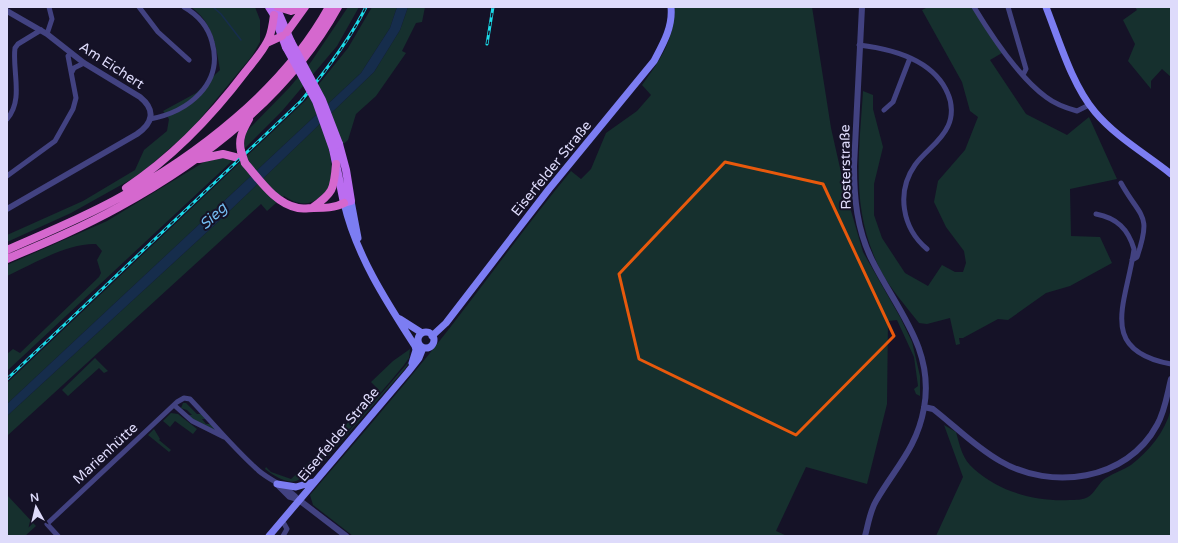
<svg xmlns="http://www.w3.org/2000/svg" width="1178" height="543" viewBox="0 0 1178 543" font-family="'Varela Round',sans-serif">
<rect width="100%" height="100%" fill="#151227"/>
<path fill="#16302e" d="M 191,7 L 255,7 L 260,20 L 260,42 L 252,56 L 191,130 L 139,175 L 71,213 L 7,242 L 7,235 L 83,201 L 135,170 L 144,150 L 167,131 L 169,119 L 163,111 L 196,93 L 220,70 C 216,45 213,23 191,7 Z
M 348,7 L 359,7 L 337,46 L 282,111 L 244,149 L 245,133 L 289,88 L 311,62 Z
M 372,7 L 397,7 L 390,28 L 361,73 L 7,404 L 7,383 L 306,100 L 348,48 Z
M 408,7 L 425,7 L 422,22 L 416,23 L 402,51 L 406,53 L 376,96 L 356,114 L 348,140 L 330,156 C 332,166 334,176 330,186 C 329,190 325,193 322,195 C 310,207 297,205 284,196 L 267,211 L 261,204 L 7,436 L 7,416 L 220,220 L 374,72 L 400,30 Z
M 675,7 L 812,7 L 831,128 L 845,190 L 863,252 L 900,317 L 912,342 L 920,376 L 920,396 L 916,394 L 914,389 L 918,386 L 914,357 L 897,320 L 888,321 L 887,404 L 867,484 L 806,467 L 776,531 L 787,536 L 353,536 L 313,505 L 310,495 C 350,448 391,401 430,353 C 478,293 522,230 571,171 L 581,179 L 591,169 L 606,133 L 637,111 L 651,95 L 642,85 C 661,59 674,40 675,7 Z
M 928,7 L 973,7 L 1002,53 L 990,60 L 1026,114 L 1067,135 L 1089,117 L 1117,179 L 1070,189 L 1071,236 L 1100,237 L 1112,263 L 1070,286 L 1046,293 L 1008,320 L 998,319 L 963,338 L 959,338 L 960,344 L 956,345 L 950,318 L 927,324 L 919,323 C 906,306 891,290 881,271 C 850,211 859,156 863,91 L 873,95 L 873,109 L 883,147 L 874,184 L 874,215 L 882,238 L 905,273 L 928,286 L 942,265 L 955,272 L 963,272 L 966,263 L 964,251 L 946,227 L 934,202 L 938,181 L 965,150 L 978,117 L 970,111 L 962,82 L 922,10 Z
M 1135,7 L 1171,7 L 1171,77 L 1162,69 L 1151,81 L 1151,89 L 1128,61 L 1135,44 L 1123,20 L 1137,10 Z
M 223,158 L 232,161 L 7,371 L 7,354 L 13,349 L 20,353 L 99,277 L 101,273 L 97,260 L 102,251 L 96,244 C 67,243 33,264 7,276 L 7,265 L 107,221 L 209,159 Z
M 410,349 L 409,358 L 404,365 C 389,383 310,478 296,481 C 286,484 273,475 265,469 L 266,467 L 271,472 L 291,479 L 302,469 L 305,473 L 307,471 L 304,467 L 337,437 L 335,434 L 359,413 L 379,390 L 371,382 L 393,361 Z
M 95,358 L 108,371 L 104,373 L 99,368 L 68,396 L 62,390 Z
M 412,358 L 405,369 L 324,461 L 324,460 Z
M 183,403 L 186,403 L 197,414 L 202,414 L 206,419 L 202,419 L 206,424 L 211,424 L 219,432 L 190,418 L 188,415 L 192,415 L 187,410 L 181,408 Z
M 1171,409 L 1171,536 L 936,536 L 963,477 L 944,425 L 956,432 C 960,446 962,459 974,469 C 999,492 1037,502 1070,500 C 1075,500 1083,500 1088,497 C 1095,493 1099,482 1106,478 C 1114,473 1123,470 1131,465 C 1149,451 1165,432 1171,409 Z
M 171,413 L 178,414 L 197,429 L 193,434 L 175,421 L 170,427 L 163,421 Z
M 154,429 L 160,439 L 159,440 L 171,450 L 169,452 L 148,435 Z
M 7,495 L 36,526 L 25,536 L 7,536 Z"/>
<path fill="#162d4c" d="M 397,7 L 408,7 L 400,30 L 374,72 L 220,220 L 7,416 L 7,404 L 361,73 L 390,28 Z"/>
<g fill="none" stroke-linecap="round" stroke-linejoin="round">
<path stroke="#162d4c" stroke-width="1.5" d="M 213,7 L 221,14 L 241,40"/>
<path stroke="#424281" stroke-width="5" d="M 139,7 L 158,32 L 189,60
M 974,7 C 991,35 1020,78 1046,97 C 1055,104 1066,108 1077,111 L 1089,105
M 1008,7 L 1026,69 L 1023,75
M 47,34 L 52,19 L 49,7
M 859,45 C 893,49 934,60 948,94 C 952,103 953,116 948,126 C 941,142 925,151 915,165 C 896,192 902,228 927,249
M 72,72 L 74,68 L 84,63
M 884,110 L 893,102 L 910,58
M 7,119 C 24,100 12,71 15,48 L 18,44 L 41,30
M 150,119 C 188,112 224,84 212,42 C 208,26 198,15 184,7
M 7,176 L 55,141 L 73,109 L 76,98 L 68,56 L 71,53
M 1121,183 C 1141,219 1152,213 1137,257 L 1132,260
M 1096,214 C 1117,218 1128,229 1134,249 C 1127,302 1096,350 1171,364
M 174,405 L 192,421 L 224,437
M 279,487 L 289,497 L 299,500
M 282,520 L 287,529 L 283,536
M 58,536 L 47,524 L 177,402 L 184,398 L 190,399 C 213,423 234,449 259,471 C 272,482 289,487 299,500"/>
<path stroke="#424281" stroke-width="6" d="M 862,7 L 854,166 C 854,198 857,230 872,260 C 896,309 935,349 924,408 C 917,448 895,468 876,501 C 870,511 868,525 865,536
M 7,11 L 47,34 L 84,63 L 140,97 C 156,110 153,123 137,134 L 7,209
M 924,407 L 933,409 C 955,426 975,447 1000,461 C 1051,491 1127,481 1157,425 C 1165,411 1167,395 1171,379
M 299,500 L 346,536"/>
<path stroke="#7c7df2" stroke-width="7" d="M 1046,7 C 1059,40 1072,85 1095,112 C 1116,137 1146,154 1171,174
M 351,201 L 358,238
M 344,203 C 356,255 386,301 415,346 L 416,350 L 412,363
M 400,319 L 422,333
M418 340a8 8 0 1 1 16 0a8 8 0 1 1-16 0Z
M 432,336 L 446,323 L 549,189 L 654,61 C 663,44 673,27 671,7
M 277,484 L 296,487 L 313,482
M 269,536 L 408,372 L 419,358 L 423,348"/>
<path stroke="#bb6df0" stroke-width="8" d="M 269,7 L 274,15 L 286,47
M 276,7 L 291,42
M 333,149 L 344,203 L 351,201 L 346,170 L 339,144"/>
<path stroke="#d568ce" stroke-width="8" d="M 278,7 L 291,11 L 303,7
M 287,32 L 305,7
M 267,43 L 282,36
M 241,151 C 238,138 243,130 249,119
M 199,159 L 223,154 L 235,157
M 245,163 C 259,179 275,204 298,208 C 303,209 309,208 314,208 C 324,208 335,208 344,203
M 126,188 C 173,157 212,116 246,71 C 254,61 264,50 269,38 C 272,31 273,23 274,15
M 312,208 C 333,193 334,190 336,164
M 7,250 C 43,234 80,219 115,200 C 196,157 284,89 329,7
M 7,259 C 45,243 83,227 119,207 C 205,160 290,94 338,7"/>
<g stroke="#1bdbe8" stroke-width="3">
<path id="rail" d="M 487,44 L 493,7
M 7,379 L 301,101 C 325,72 349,41 366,7"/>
</g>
<use href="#rail" stroke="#151227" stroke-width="1.5" stroke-dasharray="4.5" stroke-linecap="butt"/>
<path stroke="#bb6df0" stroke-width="8" d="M 291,42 L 322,100 L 339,144
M 286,47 L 316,101 L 333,149"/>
<path stroke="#d568ce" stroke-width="8" d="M 241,151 L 245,163"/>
</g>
<path fill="none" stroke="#e8590c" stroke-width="3" stroke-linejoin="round" d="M 725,162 L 823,184 L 894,336 L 796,435 L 639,359 L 619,274 Z"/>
<g text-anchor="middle" stroke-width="4" stroke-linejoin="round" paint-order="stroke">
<g font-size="14" fill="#dedbfb" stroke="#151227">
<text transform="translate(112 65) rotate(33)" y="5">Am Eichert</text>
<text transform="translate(845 167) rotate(-91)" y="5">Rosterstraße</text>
<text transform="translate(551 168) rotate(-51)" y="5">Eiserfelder Straße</text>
<text transform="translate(338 434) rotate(-50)" y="5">Eiserfelder Straße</text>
<text transform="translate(105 453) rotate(-43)" y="5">Marienhütte</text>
</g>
<g font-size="15" font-style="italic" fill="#74bcf1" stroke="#151227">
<text transform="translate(213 216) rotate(-43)" y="5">Sieg</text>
</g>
</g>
<rect width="1178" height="543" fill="none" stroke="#dedbfb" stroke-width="16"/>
<g transform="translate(36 507) rotate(352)" stroke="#151227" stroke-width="3" paint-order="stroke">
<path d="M0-3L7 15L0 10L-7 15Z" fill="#dedbfb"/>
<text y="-6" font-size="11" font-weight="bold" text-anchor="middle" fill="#dedbfb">N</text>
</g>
</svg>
